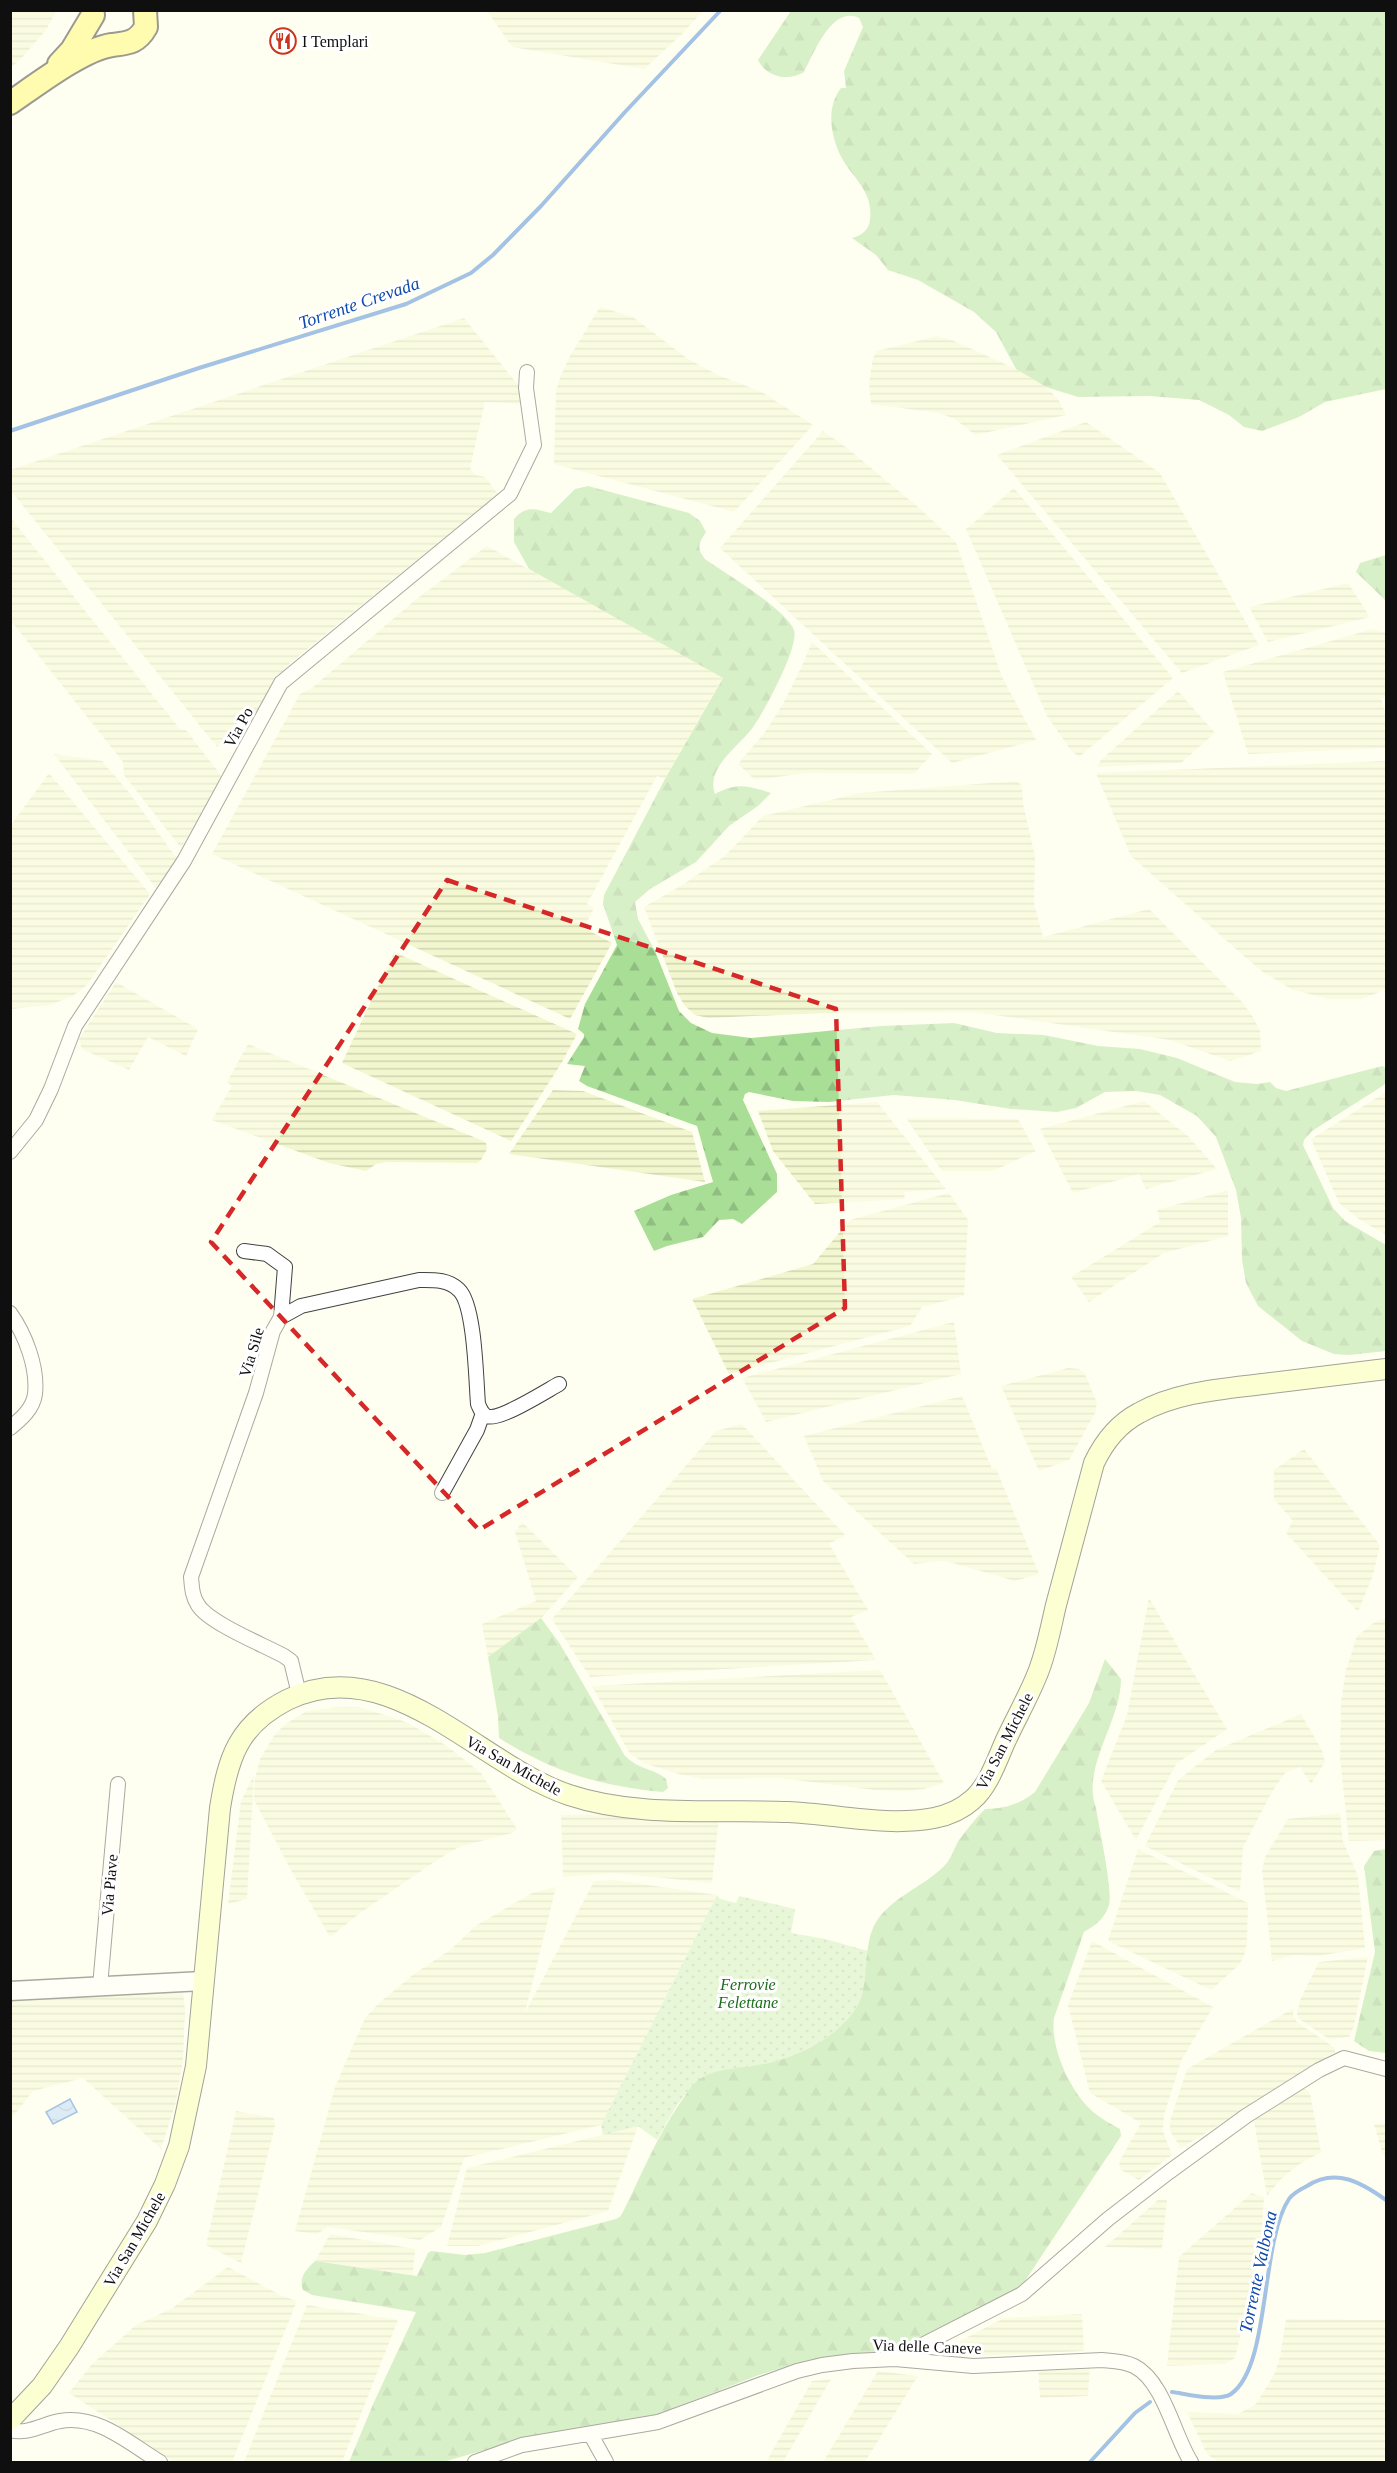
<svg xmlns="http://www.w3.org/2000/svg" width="1397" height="2473" viewBox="0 0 1397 2473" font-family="Georgia,serif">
<defs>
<pattern id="farmland-rules" width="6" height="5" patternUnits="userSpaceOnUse" patternTransform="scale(1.5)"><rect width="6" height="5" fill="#f3f7cf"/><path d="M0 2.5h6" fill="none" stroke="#cfd3b1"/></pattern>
<pattern id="grass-dots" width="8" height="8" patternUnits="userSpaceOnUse" patternTransform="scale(1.5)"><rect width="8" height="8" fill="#c9edb8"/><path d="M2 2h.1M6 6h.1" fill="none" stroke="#abca9d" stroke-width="1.8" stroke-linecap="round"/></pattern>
<pattern id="forest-firs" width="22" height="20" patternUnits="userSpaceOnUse" patternTransform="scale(1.5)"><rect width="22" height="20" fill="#a9de96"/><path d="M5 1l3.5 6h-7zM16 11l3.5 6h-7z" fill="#90bd80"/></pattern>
<pattern id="water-waves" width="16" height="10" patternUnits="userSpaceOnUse" patternTransform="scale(1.5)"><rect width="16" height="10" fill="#b2d2fa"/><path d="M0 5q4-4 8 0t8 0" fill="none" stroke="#98b3d5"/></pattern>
</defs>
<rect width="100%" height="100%" fill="#fffff1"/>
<path fill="url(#farmland-rules)" d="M 11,10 L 56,11 L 46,30 L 20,60 L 11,67 Z
M 487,11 L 703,11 L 681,35 L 644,69 L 512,47 Z
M 600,307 L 633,317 L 688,359 L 718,375 L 762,392 L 813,425 L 734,512 L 554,464 L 556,391 L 561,375 L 570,356 Z
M 464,318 L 522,390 L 525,404 L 485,402 L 470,468 L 475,475 L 485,477 L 498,494 L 289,664 L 250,733 L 239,722 L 217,747 L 11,491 L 10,470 Z
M 937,336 L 954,341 L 1016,369 L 1046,387 L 1058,399 L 1066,415 L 975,435 L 955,419 L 939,413 L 871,404 L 869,383 L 873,358 L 877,351 Z
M 1086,422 L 1160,473 L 1259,645 L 1182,673 L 997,455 Z
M 823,431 L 847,448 L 918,507 L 956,542 L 1002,677 L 1036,740 L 952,763 L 720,548 Z
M 1014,488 L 1173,678 L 1079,757 L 1070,749 L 1047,716 L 966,529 Z
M 10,517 L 180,729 L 186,730 L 223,778 L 181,848 L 124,775 L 123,762 L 11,621 Z
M 487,546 L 723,677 L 665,779 L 657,776 L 587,904 L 594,908 L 584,928 L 612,943 L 570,1019 L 212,854 L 300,694 L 312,688 L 414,601 Z
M 1348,583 L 1370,617 L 1268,642 L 1249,607 Z
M 1373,629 L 1386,633 L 1386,697 L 1381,698 L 1386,715 L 1386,748 L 1248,754 L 1223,672 Z
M 812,642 L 932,754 L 914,774 L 806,773 L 755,780 L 738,764 L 765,732 L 783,704 L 801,668 Z
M 1178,691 L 1215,733 L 1181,763 L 1097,767 L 1101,760 Z
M 54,754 L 102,761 L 128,791 L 178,860 L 158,891 Z
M 1386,761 L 1386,989 L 1363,999 L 1329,999 L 1293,990 L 1263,972 L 1245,957 L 1131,856 L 1096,773 Z
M 49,773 L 150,894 L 87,985 L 73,996 L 50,1005 L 11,1009 L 11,825 Z
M 1017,781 L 1022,786 L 1023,803 L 1035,857 L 1034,903 L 1043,937 L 1149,909 L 1242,1002 L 1253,1017 L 1260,1031 L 1261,1051 L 1230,1061 L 1170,1040 L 973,1012 L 825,1013 L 708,1018 L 695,1015 L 685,1006 L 677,993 L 644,907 L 679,887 L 725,856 L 763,816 L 860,793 Z
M 394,952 L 577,1034 L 561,1064 L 511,1141 L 342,1063 Z
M 116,982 L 198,1029 L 186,1056 L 148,1037 L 129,1070 L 82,1049 L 79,1039 Z
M 248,1044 L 481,1140 L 486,1143 L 487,1149 L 481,1160 L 477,1163 L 387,1162 L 376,1164 L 366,1171 L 329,1163 L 212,1120 L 232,1086 L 227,1082 Z
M 553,1090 L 583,1091 L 692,1132 L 705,1182 L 509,1154 Z
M 1386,1092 L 1386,1235 L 1360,1220 L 1339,1203 L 1311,1139 Z
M 1144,1101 L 1188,1136 L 1217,1169 L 1146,1189 L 1139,1174 L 1073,1193 L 1040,1129 Z
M 877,1102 L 946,1189 L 904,1192 L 905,1199 L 815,1204 L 773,1151 L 758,1111 Z
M 906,1118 L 1018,1119 L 1036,1151 L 993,1171 L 942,1171 Z
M 1228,1190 L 1228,1236 L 1164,1253 L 1089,1302 L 1071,1277 L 1160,1222 L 1157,1210 Z
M 949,1193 L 968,1220 L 964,1296 L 922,1307 L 910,1326 L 729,1374 L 692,1299 L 813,1264 L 850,1220 Z
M 954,1322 L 961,1374 L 766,1422 L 742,1378 Z
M 1068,1368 L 1079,1369 L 1085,1374 L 1097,1403 L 1095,1413 L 1069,1460 L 1039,1471 L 1001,1386 Z
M 962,1396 L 992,1469 L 996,1468 L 1039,1574 L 1015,1581 L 953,1563 L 941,1561 L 914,1564 L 823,1481 L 804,1436 Z
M 742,1424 L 845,1535 L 829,1544 L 868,1610 L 851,1617 L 876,1660 L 590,1677 L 552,1619 L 716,1431 Z
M 1304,1449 L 1380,1545 L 1373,1575 L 1358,1612 L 1286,1533 L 1293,1521 L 1274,1499 L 1274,1470 Z
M 522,1522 L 578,1577 L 537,1623 L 488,1657 L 482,1624 L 536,1601 L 515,1532 Z
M 1149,1598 L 1227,1729 L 1176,1764 L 1136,1840 L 1101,1781 L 1127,1715 Z
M 1386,1618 L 1386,1840 L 1349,1841 L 1340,1758 L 1341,1701 L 1346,1670 L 1357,1636 L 1375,1622 Z
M 880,1670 L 944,1783 L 924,1789 L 906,1791 L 875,1790 L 779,1778 L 703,1779 L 679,1774 L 646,1764 L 630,1754 L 592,1686 Z
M 338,1707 L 358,1707 L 392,1717 L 408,1723 L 447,1746 L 481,1773 L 517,1829 L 512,1833 L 459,1847 L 437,1860 L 359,1914 L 330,1937 L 292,1872 L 254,1800 L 255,1778 L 260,1759 L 273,1737 L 284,1725 L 307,1711 Z
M 1301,1714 L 1322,1750 L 1325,1762 L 1311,1784 L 1300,1767 L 1285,1773 L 1272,1792 L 1243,1847 L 1240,1892 L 1145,1846 L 1178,1780 L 1216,1750 Z
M 254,1775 L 247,1899 L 228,1904 L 241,1801 Z
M 649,1813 L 719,1818 L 712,1883 L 614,1873 L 563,1877 L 561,1815 Z
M 1340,1813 L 1343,1841 L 1358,1876 L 1365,1948 L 1318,1956 L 1294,1955 L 1272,1961 L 1262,1870 L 1265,1857 L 1288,1819 Z
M 1138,1849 L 1248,1903 L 1247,1943 L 1244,1956 L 1239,1965 L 1211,1990 L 1108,1941 Z
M 614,1880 L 717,1895 L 601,2125 L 464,2158 L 441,2227 L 420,2240 L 328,2227 L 317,2234 L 295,2231 L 335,2087 L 365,2018 L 379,2003 L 414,1974 L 450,1950 L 477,1925 L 532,1893 L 556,1887 L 525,2013 L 594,1881 Z
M 1092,1941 L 1213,2007 L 1181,2061 L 1164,2115 L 1163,2131 L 1172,2155 L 1139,2180 L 1121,2170 L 1119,2162 L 1141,2123 L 1090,2093 L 1068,2005 Z
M 1368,1957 L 1354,2026 L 1349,2037 L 1329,2039 L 1299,2019 L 1297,2014 L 1300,2000 L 1319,1962 Z
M 183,1986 L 185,2012 L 183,2060 L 176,2102 L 161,2149 L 83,2078 L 33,2091 L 11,2119 L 11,1996 Z
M 1294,2008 L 1293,2015 L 1297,2022 L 1335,2048 L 1335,2055 L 1181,2148 L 1170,2131 L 1170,2121 L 1187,2069 Z
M 1298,2089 L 1305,2089 L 1310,2093 L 1321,2152 L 1298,2165 L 1280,2180 L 1267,2196 L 1254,2121 L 1259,2114 Z
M 236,2111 L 274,2118 L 275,2126 L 241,2263 L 206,2245 Z
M 1386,2123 L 1386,2158 L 1382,2152 L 1374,2124 Z
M 638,2126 L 608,2211 L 478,2246 L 447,2246 L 467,2168 Z
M 1252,2193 L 1264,2198 L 1260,2253 L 1235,2358 L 1225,2364 L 1167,2366 L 1179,2257 Z
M 1158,2200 L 1167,2200 L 1162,2249 L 1105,2247 Z
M 330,2234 L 415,2249 L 413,2275 L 315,2261 Z
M 228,2267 L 282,2296 L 297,2301 L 232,2462 L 174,2462 L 69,2393 L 92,2364 L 136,2325 L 171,2309 Z
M 307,2305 L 398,2320 L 342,2462 L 244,2462 Z
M 1082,2314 L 1084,2351 L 959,2357 L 960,2341 L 1004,2318 Z
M 1286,2319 L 1386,2320 L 1386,2462 L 1218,2462 L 1207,2454 L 1187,2412 L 1238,2414 L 1255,2405 L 1274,2375 L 1280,2357 Z
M 1090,2365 L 1088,2396 L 1040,2398 L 1038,2366 Z
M 878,2371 L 918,2376 L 865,2462 L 823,2462 Z
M 831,2379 L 783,2462 L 766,2462 L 812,2381 Z"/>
<path fill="url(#grass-dots)" d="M 717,1895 L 720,1899 L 736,1903 L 739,1896 L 795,1909 L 791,1933 L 825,1939 L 868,1951 C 866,1971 865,1996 853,2013 C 832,2042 792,2059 758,2065 C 732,2070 716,2070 693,2087 C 679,2097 666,2125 657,2140 L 638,2126 L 603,2135 L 601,2125 Z"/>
<path fill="url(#forest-firs)" d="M 791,11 L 1386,11 L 1386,389 L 1325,402 L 1299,417 L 1262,431 L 1244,427 L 1229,415 L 1199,400 L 1149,396 L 1078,397 L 1046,387 L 1016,369 L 996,332 L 974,312 L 918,280 L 888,270 L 876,255 L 852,238 C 861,236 869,230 870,220 C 874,188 848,176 838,150 C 830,130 827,106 841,88 L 846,88 L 844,71 L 863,27 L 859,18 C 832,5 814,53 804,72 C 788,82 766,77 758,60 Z
M 588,486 L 689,513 L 700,521 L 706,532 C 699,543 696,548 705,559 C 725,573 786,609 794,630 C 800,646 762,716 751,730 C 741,742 726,754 718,768 C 713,776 712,786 715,794 C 737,782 748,786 771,793 L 758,806 L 729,826 L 696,862 L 650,889 L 635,902 L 638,919 L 655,951 L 679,1011 L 691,1023 L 712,1033 L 751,1038 L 881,1026 L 954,1023 L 997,1033 L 1044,1035 L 1098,1046 L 1140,1049 L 1177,1058 L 1235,1082 L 1257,1084 L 1270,1082 L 1276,1088 L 1286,1091 L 1382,1066 L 1386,1068 L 1386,1082 L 1384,1085 L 1312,1131 L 1304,1140 L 1303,1145 L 1333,1208 L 1345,1221 L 1386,1245 L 1386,1351 L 1349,1355 L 1334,1354 L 1302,1341 L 1258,1306 L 1246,1283 L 1242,1260 L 1241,1218 L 1236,1190 L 1216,1137 L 1197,1116 L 1160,1095 L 1136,1091 L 1105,1092 L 1076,1108 L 1057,1112 L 1011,1109 L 955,1100 L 894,1095 L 829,1102 L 793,1101 L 749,1092 L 745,1094 L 743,1100 L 777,1174 L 777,1192 L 742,1224 L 733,1219 L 719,1220 L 703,1237 L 667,1246 L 654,1251 L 634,1211 L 671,1195 L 713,1182 L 697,1126 L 587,1086 L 579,1081 L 585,1066 L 567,1064 L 584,1037 L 584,1034 L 578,1029 L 585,1004 L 617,945 L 603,904 L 604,895 L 665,779 L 723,678 L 529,569 L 514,542 L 514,519 C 526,505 535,509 551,513 L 575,489 Z
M 1386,555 L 1386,601 L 1356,572 L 1360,563 Z
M 541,1618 L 560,1644 L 625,1756 C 641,1771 654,1768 666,1779 L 668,1788 L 663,1792 C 599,1786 553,1772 499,1738 L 498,1717 L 488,1657 Z
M 1105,1659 L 1121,1679 C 1121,1722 1081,1767 1096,1808 C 1099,1827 1113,1891 1109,1905 C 1105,1918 1096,1925 1084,1932 L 1054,2018 C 1050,2047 1070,2091 1092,2111 C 1100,2118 1111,2124 1120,2129 L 1121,2136 L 1019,2290 L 914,2343 L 879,2353 L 853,2354 L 795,2364 L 759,2375 L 656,2415 L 632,2421 L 537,2435 L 443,2462 L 349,2462 L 374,2402 L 416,2312 L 312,2295 L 303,2290 C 298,2277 307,2269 315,2261 L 417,2276 L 428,2253 L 431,2251 L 465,2255 L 485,2253 L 616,2219 L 621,2216 C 640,2178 656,2138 680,2103 C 685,2096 690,2087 697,2081 C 714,2068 738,2069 758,2065 C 793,2059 830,2042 852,2014 C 873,1988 860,1949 876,1922 C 892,1896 926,1886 946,1864 C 952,1857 954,1848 959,1840 C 967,1829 976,1818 985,1809 C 1005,1809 1020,1804 1035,1792 L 1089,1703 Z
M 1386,1849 L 1386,2053 L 1369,2051 L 1354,2041 L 1375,1952 L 1364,1866 L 1374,1851 Z"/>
<path fill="url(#water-waves)" stroke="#3578d6" stroke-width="1.5" d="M 70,2099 L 77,2112 L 53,2124 L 46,2112 Z"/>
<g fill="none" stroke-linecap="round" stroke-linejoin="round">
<path stroke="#3578d6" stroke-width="4" d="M 10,431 L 199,368 L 406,304 L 471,273 L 493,255 L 541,206 L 625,112 L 721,10
M 1172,2392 C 1187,2394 1219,2402 1231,2394 C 1271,2366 1260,2242 1289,2199 C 1293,2193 1301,2189 1307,2186 C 1336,2167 1362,2183 1386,2200
M 1090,2462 L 1135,2413 L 1150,2402"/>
<g stroke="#424242" stroke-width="16">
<path id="minor" d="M 10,1152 L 36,1120 L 51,1089 L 75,1026 L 184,861 L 281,683 L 510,494 L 534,445 L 526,388 L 527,372
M 244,1251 L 267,1254 L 285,1267 L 281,1317
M 10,1313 C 25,1334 38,1367 35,1394 C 33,1409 21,1419 10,1428
M 442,1493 L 477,1430 L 483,1413
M 299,1694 L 291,1661 L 284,1656 C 264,1645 209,1623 198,1605 C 192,1596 192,1587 191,1577 L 256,1393 L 273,1331 L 281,1317 L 301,1306 L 419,1280 C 433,1280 448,1279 459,1290 C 475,1305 476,1380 478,1404 C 480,1408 481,1413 486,1416 C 498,1422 546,1391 559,1384
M 100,1986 L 118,1784
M 895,2359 L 1022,2294 L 1108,2219 L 1169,2172 L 1246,2116 L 1319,2070 L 1344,2058 L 1386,2069
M 10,2430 C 28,2435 43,2424 60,2421 C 98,2414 130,2444 160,2462
M 591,2435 L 606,2462
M 475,2462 L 522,2445 L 658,2422 L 797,2371 L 822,2365 L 853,2361 L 895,2359 L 973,2366 L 1102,2360 C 1113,2361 1124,2361 1134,2366 C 1164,2381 1174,2436 1191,2462"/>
</g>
<g stroke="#424242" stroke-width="21">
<path id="tertiary" d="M 10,1991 L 203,1981"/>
</g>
<g stroke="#313131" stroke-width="22">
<path id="secondary" d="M 10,2420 L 42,2386 L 69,2347 L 147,2221 L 165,2184 L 179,2146 L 196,2066 L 220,1808 C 228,1758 238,1725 287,1700 C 389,1649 479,1765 569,1795 C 638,1818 717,1809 788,1812 C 836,1814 887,1827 934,1818 C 949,1815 961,1810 972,1800 C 988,1787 997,1760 1005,1742 C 1016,1718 1030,1694 1039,1670 C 1047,1649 1051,1626 1056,1605 C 1069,1558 1081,1510 1094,1463 C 1104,1442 1118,1424 1139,1413 C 1176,1392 1222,1389 1263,1384 C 1304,1379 1345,1374 1386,1369"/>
</g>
<g stroke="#202020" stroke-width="26">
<path id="primary" d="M 59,64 L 72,50 L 93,15
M 10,103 C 35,86 83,49 112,45 C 128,43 137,43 146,27 L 145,10"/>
</g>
<use href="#minor" stroke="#fff" stroke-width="14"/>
<use href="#tertiary" stroke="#fff" stroke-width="18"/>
<use href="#secondary" stroke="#f9ffac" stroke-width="20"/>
<use href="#primary" stroke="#fff661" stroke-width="22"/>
</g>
<path d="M0 0H1397V2473H0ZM 447,880 L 836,1009 L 845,1308 L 479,1530 L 211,1242 Z" fill="#fffff1" fill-opacity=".55" fill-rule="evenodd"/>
<path fill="none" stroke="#d62828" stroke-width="4.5" stroke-dasharray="12 8" stroke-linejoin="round" d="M 447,880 L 836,1009 L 845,1308 L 479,1530 L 211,1242 Z"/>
<defs>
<g id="restaurant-ring" transform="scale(1.35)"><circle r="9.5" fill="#fff" stroke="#c9351e" stroke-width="1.5"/><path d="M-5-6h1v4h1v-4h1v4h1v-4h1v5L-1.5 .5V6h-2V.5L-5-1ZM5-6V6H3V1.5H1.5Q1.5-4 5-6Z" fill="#c9351e"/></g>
</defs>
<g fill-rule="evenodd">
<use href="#restaurant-ring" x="283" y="41"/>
</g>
<g text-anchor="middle" stroke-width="6" stroke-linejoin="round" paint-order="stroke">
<g font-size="16" fill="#0f0f0f" stroke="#fff" text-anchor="start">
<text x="302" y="47">I Templari</text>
</g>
<g font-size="16" fill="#0f0f0f" stroke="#fff">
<text transform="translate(238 727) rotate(-61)" y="6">Via Po</text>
<text transform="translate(251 1352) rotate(-73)" y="6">Via Sile</text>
<text transform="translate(1004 1741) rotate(-63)" y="6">Via San Michele</text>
<text transform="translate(514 1765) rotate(29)" y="6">Via San Michele</text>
<text transform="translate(109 1885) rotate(-85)" y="6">Via Piave</text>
<text transform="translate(134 2239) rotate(-60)" y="6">Via San Michele</text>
<text transform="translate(927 2346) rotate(2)" y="6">Via delle Caneve</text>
</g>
<g font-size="16" font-style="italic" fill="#1c6c1a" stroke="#fff">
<text x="748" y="1990">Ferrovie<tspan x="748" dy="18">Felettane</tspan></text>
</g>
<g font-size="18" font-style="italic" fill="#104aaa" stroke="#fff">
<text transform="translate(359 303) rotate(-19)" y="6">Torrente Crevada</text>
<text transform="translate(1258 2272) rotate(-78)" y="6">Torrente Valbona</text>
</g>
</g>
<rect width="1397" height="2473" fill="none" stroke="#0f0f0f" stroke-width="24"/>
</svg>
